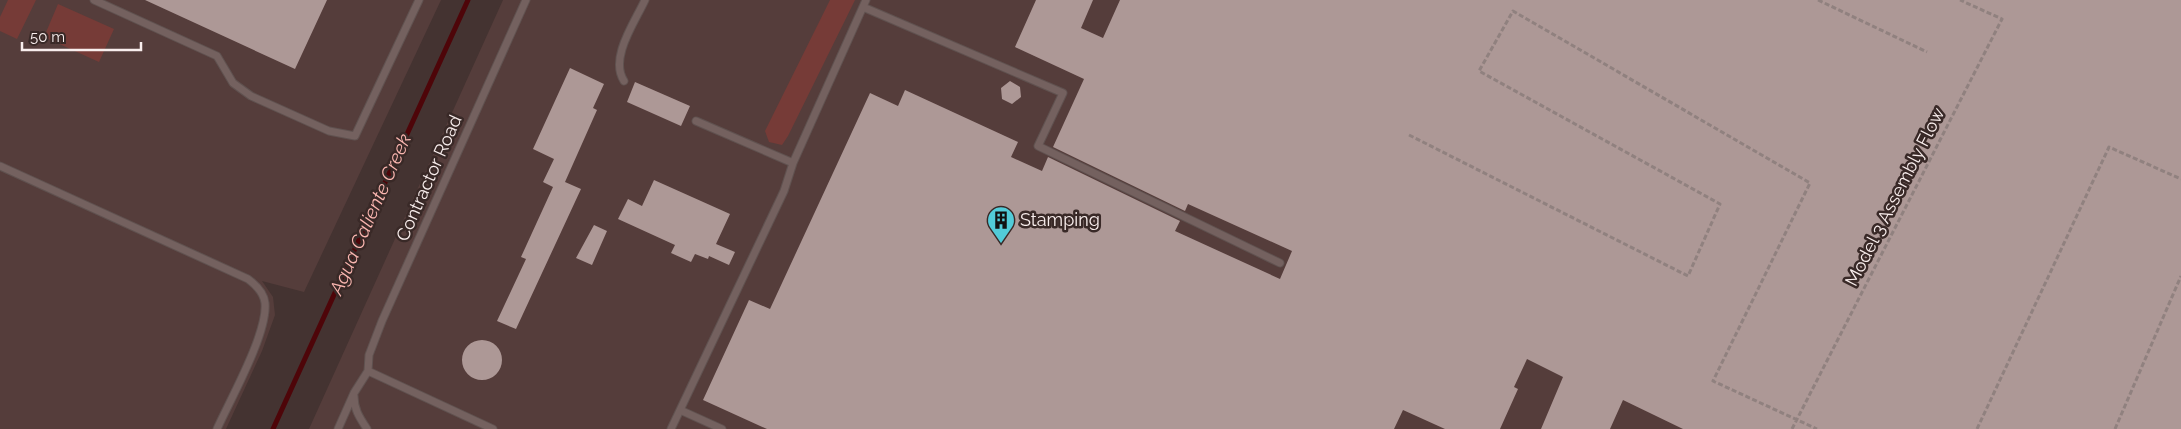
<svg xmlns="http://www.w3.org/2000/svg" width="2181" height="429" viewBox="0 0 2181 429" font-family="Raleway,sans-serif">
<rect width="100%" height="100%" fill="#443331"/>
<path fill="#553d3b" d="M 0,0 L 441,0 L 304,292 L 262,281 L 273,297 L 275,315 L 262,351 L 226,429 L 0,429 Z
M 503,0 L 2181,0 L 2181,429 L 309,429 Z"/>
<path fill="#763b37" d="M 8,0 L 36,0 L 17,39 L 0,31 L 0,17 Z
M 830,0 L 855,0 L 788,136 L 782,145 L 769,142 L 765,131 Z
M 58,4 L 114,29 L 99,62 L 44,37 Z"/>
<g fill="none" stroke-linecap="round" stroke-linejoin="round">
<path stroke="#4e0509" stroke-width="5" d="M 273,429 L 468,0"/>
</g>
<path fill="#ad9896" d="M 145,0 L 327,0 L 295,69 Z
M 1036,0 L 1093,0 L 1081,28 L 1103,38 L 1120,0 L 2181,0 L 2181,429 L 1683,429 L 1623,400 L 1610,429 L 1541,429 L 1563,377 L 1527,359 L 1514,387 L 1518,389 L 1500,429 L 1445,429 L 1403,410 L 1394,429 L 767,429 L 703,400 L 749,300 L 770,309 L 870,93 L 898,106 L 905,90 L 1018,142 L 1011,157 L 1042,171 L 1048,157 L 1180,221 L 1175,231 L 1280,279 L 1292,251 L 1188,204 L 1185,211 L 1053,147 L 1084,79 L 1015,47 Z
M 570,68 L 604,84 L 593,108 L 597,110 L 565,182 L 581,189 L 516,329 L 497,321 L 526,259 L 521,257 L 553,187 L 543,182 L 554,159 L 533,149 Z
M 1010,81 L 1020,87 L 1021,97 L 1012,104 L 1002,99 L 1001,88 Z
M 635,82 L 690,106 L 681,126 L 627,102 Z
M 654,180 L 730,214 L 716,244 L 735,252 L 729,265 L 709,256 L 708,259 L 695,254 L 691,262 L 671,253 L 675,245 L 618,219 L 628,199 L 642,206 Z
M 594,225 L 607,231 L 592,265 L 576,258 Z
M462 360a20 20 0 1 1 40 0a20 20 0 1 1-40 0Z"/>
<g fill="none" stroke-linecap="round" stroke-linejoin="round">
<g stroke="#605250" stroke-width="9">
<path id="lane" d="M 94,0 L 217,56 L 233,83 L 251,96 L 329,131 L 355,136 L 419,0
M 863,7 L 1063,93 L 1038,146 L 1280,263
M 624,81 C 609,58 635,22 645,0
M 696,121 L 793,163
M 0,166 L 248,279 C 256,285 264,293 265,303 C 268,333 230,400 217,429
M 368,371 L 369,355 L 382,321 L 526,0
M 368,371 L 493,429
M 354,396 C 354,410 360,418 367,429
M 680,410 L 722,429
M 338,429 L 354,393 L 368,371
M 671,429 L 784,191 L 793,163 L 866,0"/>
</g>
<path stroke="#90817f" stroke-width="3" stroke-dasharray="5 2.5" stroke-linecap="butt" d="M 1818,0 L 1927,52
M 1409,135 L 1688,276 L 1720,204 L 1479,71 L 1513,11 L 1810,183 L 1713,381 L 1817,429
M 1792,429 L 2002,19 L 1960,0
M 1977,429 L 2109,147 L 2181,179
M 2115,429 L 2181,276"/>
<use href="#lane" stroke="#74615f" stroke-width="7"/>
</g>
<defs>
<g id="building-pin" transform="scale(1.4375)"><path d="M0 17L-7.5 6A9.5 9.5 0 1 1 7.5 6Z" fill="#52cbd8" stroke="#392927"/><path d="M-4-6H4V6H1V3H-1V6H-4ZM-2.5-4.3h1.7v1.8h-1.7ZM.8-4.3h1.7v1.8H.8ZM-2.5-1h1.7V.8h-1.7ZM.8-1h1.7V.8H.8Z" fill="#111"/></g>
</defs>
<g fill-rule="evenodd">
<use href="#building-pin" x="1001" y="220"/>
</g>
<g text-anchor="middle" stroke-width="5" stroke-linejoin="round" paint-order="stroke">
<g font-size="18" fill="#f9eeed" stroke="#392927">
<text transform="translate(429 178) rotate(-66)" y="6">Contractor Road</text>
<text transform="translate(1895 197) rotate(-63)" y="6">Model 3 Assembly Flow</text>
</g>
<g font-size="18" fill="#f9eeed" stroke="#392927" text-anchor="start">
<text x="1020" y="226">Stamping</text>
</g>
<g font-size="19" font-style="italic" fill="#fab6b0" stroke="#392927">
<text transform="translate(370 214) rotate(-66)" y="7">Agua Caliente Creek</text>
</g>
</g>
<path d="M22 42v8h119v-8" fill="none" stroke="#f9eeed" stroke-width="2.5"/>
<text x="30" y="42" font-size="15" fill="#f9eeed" stroke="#392927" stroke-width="4" paint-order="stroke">50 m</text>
</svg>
